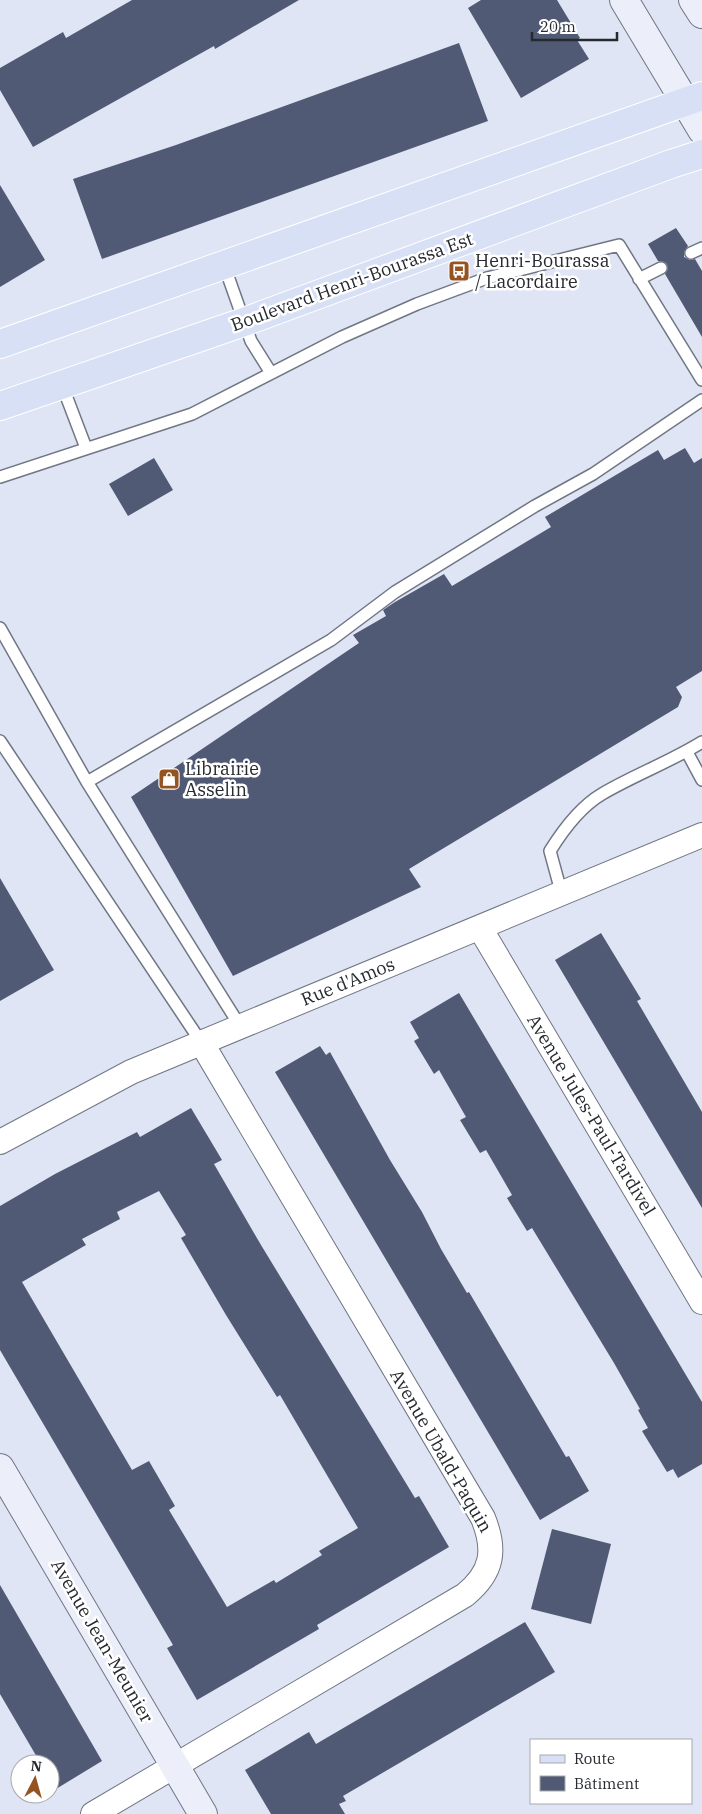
<svg xmlns="http://www.w3.org/2000/svg" width="702" height="1814" viewBox="0 0 702 1814" font-family="'IBM Plex Serif',serif">
<rect width="100%" height="100%" fill="#dfe5f5"/>
<path fill="#505a74" fill-rule="evenodd" d="M 132,0 L 299,0 L 215,49 L 214,46 L 33,147 L 0,90 L 0,68 L 63,32 L 66,38 Z
M 481,0 L 557,0 L 580,38 L 577,40 L 589,59 L 521,98 L 468,8 Z
M 459,43 L 488,121 L 102,259 L 73,179 L 176,145 Z
M 0,185 L 45,260 L 0,287 Z
M 676,228 L 688,246 L 684,252 L 684,257 L 690,260 L 695,259 L 702,271 L 702,337 L 665,274 L 668,269 L 667,264 L 662,261 L 658,261 L 648,244 Z
M 685,448 L 694,463 L 702,458 L 702,671 L 676,687 L 682,697 L 678,707 L 409,869 L 421,887 L 233,976 L 131,797 L 359,643 L 353,635 L 386,616 L 383,610 L 395,602 L 444,574 L 452,586 L 551,527 L 545,517 L 658,450 L 664,460 Z
M 154,458 L 173,490 L 128,516 L 109,484 Z
M 0,878 L 54,970 L 0,1001 Z
M 601,933 L 641,999 L 637,1001 L 702,1112 L 702,1208 L 555,960 Z
M 459,993 L 702,1402 L 702,1464 L 678,1478 L 673,1469 L 667,1472 L 642,1431 L 648,1428 L 638,1410 L 640,1409 L 614,1363 L 532,1228 L 527,1231 L 507,1198 L 512,1195 L 486,1150 L 480,1153 L 460,1120 L 466,1117 L 439,1070 L 434,1074 L 414,1041 L 419,1038 L 410,1022 Z
M 320,1046 L 326,1055 L 330,1052 L 390,1160 L 422,1212 L 441,1249 L 467,1293 L 469,1292 L 566,1457 L 569,1456 L 589,1491 L 540,1520 L 275,1072 Z
M 191,1108 L 222,1160 L 214,1164 L 261,1245 L 415,1498 L 419,1496 L 449,1547 L 317,1625 L 319,1629 L 197,1700 L 167,1648 L 173,1645 L 0,1350 L 0,1206 L 55,1174 L 137,1132 L 140,1137 ZM 159,1191 L 186,1235 L 181,1238 L 226,1315 L 277,1397 L 280,1395 L 358,1528 L 319,1551 L 322,1555 L 276,1583 L 274,1580 L 227,1607 L 169,1510 L 175,1506 L 149,1461 L 132,1470 L 22,1282 L 86,1245 L 82,1239 L 120,1219 L 117,1212 Z
M 552,1529 L 611,1544 L 591,1624 L 531,1609 Z
M 0,1585 L 102,1761 L 56,1789 L 50,1779 L 50,1764 L 41,1764 L 0,1694 Z
M 525,1622 L 555,1672 L 343,1796 L 346,1801 L 339,1804 L 345,1814 L 271,1814 L 245,1770 L 309,1732 L 316,1744 Z"/>
<g fill="none" stroke-linecap="round" stroke-linejoin="round">
<g stroke="#707683" stroke-width="14">
<path id="lane" d="M 691,253 L 702,248
M 224,265 L 251,341 L 271,373
M 639,279 L 661,268
M 62,385 L 86,448
M 0,477 L 192,414 L 342,337 L 417,304 L 487,278 L 619,245 L 702,380
M 0,628 L 87,782 L 331,640 L 395,592 L 535,506 L 593,474 L 702,400
M 0,741 L 201,1042
M 687,752 L 702,780
M 87,782 L 240,1026
M 562,895 L 550,851 C 563,830 580,807 602,794 C 634,775 670,762 702,742"/>
</g>
<g stroke="#707683" stroke-width="26">
<path id="street" d="M 480,928 L 702,1302
M 0,1142 L 131,1072 L 702,835
M 93,1814 L 465,1595 C 493,1572 496,1550 483,1518 L 201,1042"/>
</g>
<g stroke="#707683" stroke-width="30">
<path id="secondary" d="M 624,0 L 702,130
M 693,0 L 702,14
M 0,1468 L 203,1814"/>
</g>
<g stroke="#fff" stroke-width="30">
<path id="primary" d="M 0,344 L 702,96
M 0,406 L 244,322 L 671,164 L 702,154"/>
</g>
<use href="#lane" stroke="#fff" stroke-width="11"/>
<use href="#street" stroke="#fff" stroke-width="24"/>
<use href="#secondary" stroke="#eceffa" stroke-width="28"/>
<use href="#primary" stroke="#d8e0f5" stroke-width="28"/>
</g>
<defs>
<g id="bus-square" transform="scale(1.125)"><rect x="-9" y="-9" width="18" height="18" rx="4" fill="#955321" stroke="#fff"/><path d="M-5-6H5V4H4V6H2V4H-2V6H-4V4H-5ZM-3.5-4V0h7V-4ZM-3.5 1.2v1.5H-2V1.2ZM2 1.2v1.5H3.5V1.2Z" fill="#fff"/></g>
<g id="shop-square" transform="scale(1.125)"><rect x="-9" y="-9" width="18" height="18" rx="4" fill="#955321" stroke="#fff"/><path d="M-5-2.5h2.3a2.7 3.5 0 0 1 5.4 0H5L5.5 6h-11ZM-1.5-2.5h3a1.5 2.3 0 0 0-3 0Z" fill="#fff"/></g>
</defs>
<g fill-rule="evenodd">
<use href="#bus-square" x="459" y="271"/>
<use href="#shop-square" x="169" y="779"/>
</g>
<g text-anchor="middle" stroke-width="5" stroke-linejoin="round" paint-order="stroke">
<g font-size="18" fill="#26292e" stroke="#fff" text-anchor="start">
<text x="475" y="267">Henri-Bourassa<tspan x="475" dy="21">/ Lacordaire</tspan></text>
<text x="185" y="775">Librairie<tspan x="185" dy="21">Asselin</tspan></text>
</g>
<g font-size="18" fill="#26292e" stroke="#fff">
<text transform="translate(352 282) rotate(-20)" y="6">Boulevard Henri-Bourassa Est</text>
<text transform="translate(348 982) rotate(-22)" y="6">Rue d'Amos</text>
<text transform="translate(591 1115) rotate(59)" y="6">Avenue Jules-Paul-Tardivel</text>
<text transform="translate(441 1451) rotate(60)" y="6">Avenue Ubald-Paquin</text>
<text transform="translate(102 1641) rotate(60)" y="6">Avenue Jean-Meunier</text>
</g>
</g>
<rect x="530" y="1739" width="162" height="65" fill="#ffffff" stroke="#a8a9ab"/>
<rect x="540" y="1755" width="25" height="8" fill="#d8e0f5" stroke="#a8a9ab"/>
<text x="574" y="1764" font-size="15" fill="#26292e">Route</text>
<rect x="540" y="1776" width="25" height="15" fill="#505a74" stroke="#a8a9ab"/>
<text x="574" y="1789" font-size="15" fill="#26292e">Bâtiment</text>
<g transform="translate(35 1779) rotate(6)"><circle r="24" fill="#ffffff" stroke="#a8a9ab"/>
<path d="M0-4L9 19L0 12L-9 19Z" fill="#955321"/>
<text y="-8" font-size="14" font-weight="bold" text-anchor="middle" fill="#26292e">N</text>
</g>
<path d="M532 32v8h85v-8" fill="none" stroke="#26292e" stroke-width="2.5"/>
<text x="540" y="32" font-size="15" fill="#26292e" stroke="#ffffff" stroke-width="4" paint-order="stroke">20 m</text>
</svg>
